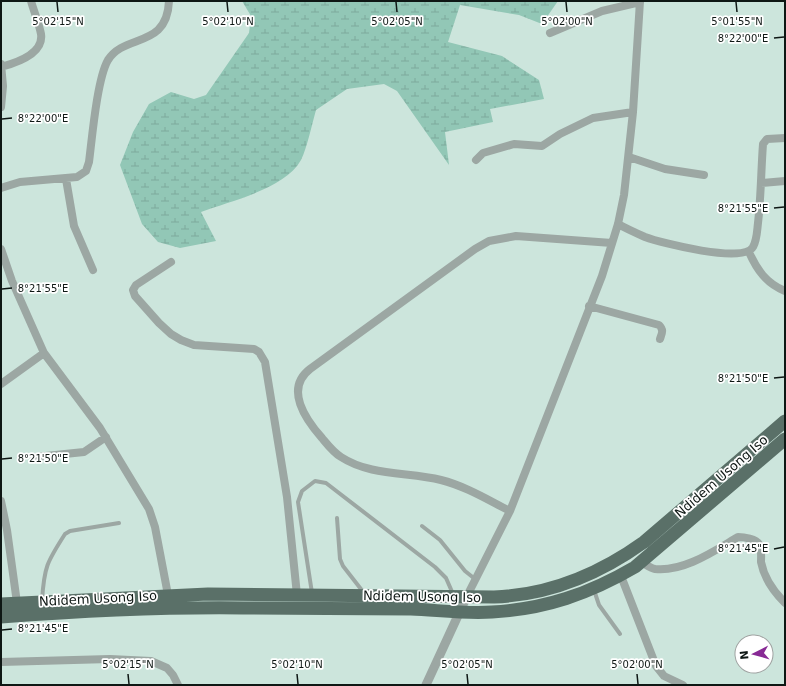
<svg xmlns="http://www.w3.org/2000/svg" width="786" height="686" viewBox="0 0 786 686" font-family="'DejaVu Sans',sans-serif">
<defs>
<pattern id="wetland-marsh" width="20" height="14" patternUnits="userSpaceOnUse"><rect width="20" height="14" fill="#92c7b6"/><path d="M1 5h8M5 5V1M11 12h8M15 12V8" fill="none" stroke="#7daa9c"/></pattern>
</defs>
<rect width="100%" height="100%" fill="#cce5dc"/>
<path fill="url(#wetland-marsh)" d="M 242,1 L 558,1 L 542,24 L 519,15 L 460,5 L 448,42 L 502,56 L 539,80 L 544,99 L 490,109 L 493,122 L 445,132 L 449,165 L 397,91 L 384,84 L 347,89 L 316,110 C 312,124 307,148 301,160 C 285,189 230,201 201,212 L 216,241 L 180,248 L 158,242 L 142,224 L 120,165 L 133,132 L 149,104 L 171,92 L 194,99 L 206,95 L 249,33 L 251,16 Z"/>
<g fill="none" stroke-linecap="round" stroke-linejoin="round">
<path stroke="#9ca7a3" stroke-width="4" d="M 337,518 L 340,559 L 343,566 L 364,593
M 422,526 L 440,540 L 465,571 L 475,579
M 594,590 L 599,605 L 620,634
M 312,593 L 298,502 L 302,491 L 315,481 L 326,483 L 435,567 L 446,578 L 453,594
M 42,601 C 44,567 47,562 65,534 L 70,531 L 119,523"/>
<path stroke="#9ca7a3" stroke-width="8" d="M 550,33 L 602,11 L 640,2
M 1,64 L 3,86 L 1,107
M 1,67 C 16,63 44,54 41,34 C 39,23 34,12 31,1
M 629,157 L 665,169 L 704,175
M 476,160 L 483,153 L 514,144 L 542,146 L 560,134 L 593,118 L 633,112
M 66,179 L 74,226 L 93,270
M 761,183 L 785,181
M 1,188 L 20,182 L 77,177 L 86,171 L 89,162 C 92,139 97,79 108,60 C 125,33 167,49 169,1
M 618,224 C 627,229 636,233 645,237 C 661,243 744,264 753,247 C 757,240 757,231 758,223 C 761,197 761,171 763,144 L 767,139 L 785,138
M 1,249 L 12,281 L 44,353 L 100,428 L 149,509 L 155,527 L 168,595
M 749,252 C 757,270 766,283 785,291
M 171,262 L 136,285 L 133,290 L 135,296 L 159,323 L 171,334 L 181,340 L 194,345 L 254,349 L 259,352 L 265,362 L 287,497 L 297,595
M 589,306 L 659,325 C 664,330 662,333 660,339
M 1,384 L 44,353
M 36,457 L 84,452 L 106,437
M 1,501 L 7,530 L 17,603
M 510,511 C 488,500 465,486 441,480 C 408,472 370,476 341,457 C 333,452 327,444 322,438 C 306,420 284,389 310,369 L 475,249 L 489,241 L 516,236 L 612,243
M 641,562 C 645,564 650,568 655,569 C 684,572 714,551 738,537 C 744,537 756,539 759,544 C 762,549 761,557 761,562 C 764,578 774,592 785,603
M 621,576 L 656,666 L 664,676 L 683,685
M 467,596 L 510,511 L 602,276 L 618,224 L 624,195 L 633,112 L 640,1
M 1,662 L 110,659 L 151,661 L 167,668 L 173,675 L 178,685"/>
<path stroke="#9ca7a3" stroke-width="9" d="M 426,685 L 467,596"/>
<path stroke="#5a7068" stroke-width="13" d="M 1,604 L 208,594 L 494,597 C 550,595 598,575 644,542 L 785,421
M 1,617 C 81,611 162,607 243,608 C 299,608 355,609 411,609 C 437,610 466,614 492,612 C 545,609 589,594 635,567 L 785,439"/>
</g>
<path fill="none" stroke="#0e1714" stroke-width="1.5" d="M 57,2 L 58,12M 227,2 L 228,12M 396,2 L 397,12M 566,2 L 567,12M 736,2 L 737,12M 774,38 L 784,37M 2,119 L 12,118M 774,208 L 784,207M 2,289 L 12,288M 774,378 L 784,377M 2,459 L 12,458M 774,549 L 784,547M 2,630 L 12,629M 128,674 L 129,684M 297,674 L 298,684M 467,674 L 468,684M 637,674 L 638,684"/>
<g text-anchor="middle" stroke-width="3.5" stroke-linejoin="round" paint-order="stroke">
<g font-size="13" fill="#0e1714" stroke="#fff">
<text transform="translate(721 476) rotate(-41)" y="5">Ndidem Usong Iso</text>
<text transform="translate(422 596) rotate(1)" y="5">Ndidem Usong Iso</text>
<text transform="translate(98 598) rotate(-3)" y="5">Ndidem Usong Iso</text>
</g>
</g>
<g font-size="10" text-anchor="middle" fill="#0e1714" stroke="#fff" stroke-width="3.5" stroke-linejoin="round" paint-order="stroke">
<text x="58" y="25">5°02'15"N</text>
<text x="228" y="25">5°02'10"N</text>
<text x="397" y="25">5°02'05"N</text>
<text x="567" y="25">5°02'00"N</text>
<text x="737" y="25">5°01'55"N</text>
<text x="743" y="42">8°22'00"E</text>
<text x="43" y="122">8°22'00"E</text>
<text x="743" y="212">8°21'55"E</text>
<text x="43" y="292">8°21'55"E</text>
<text x="743" y="382">8°21'50"E</text>
<text x="43" y="462">8°21'50"E</text>
<text x="743" y="552">8°21'45"E</text>
<text x="43" y="632">8°21'45"E</text>
<text x="128" y="668">5°02'15"N</text>
<text x="297" y="668">5°02'10"N</text>
<text x="467" y="668">5°02'05"N</text>
<text x="637" y="668">5°02'00"N</text>
</g>
<rect width="786" height="686" fill="none" stroke="#0e1714" stroke-width="4"/>
<g transform="translate(754 654) rotate(264)"><circle r="19" fill="#ffffff" stroke="#9fa2a1"/>
<path d="M0-3L7 15L0 10L-7 15Z" fill="#882a95"/>
<text y="-6" font-size="11" font-weight="bold" text-anchor="middle" fill="#0e1714">N</text>
</g>
</svg>
